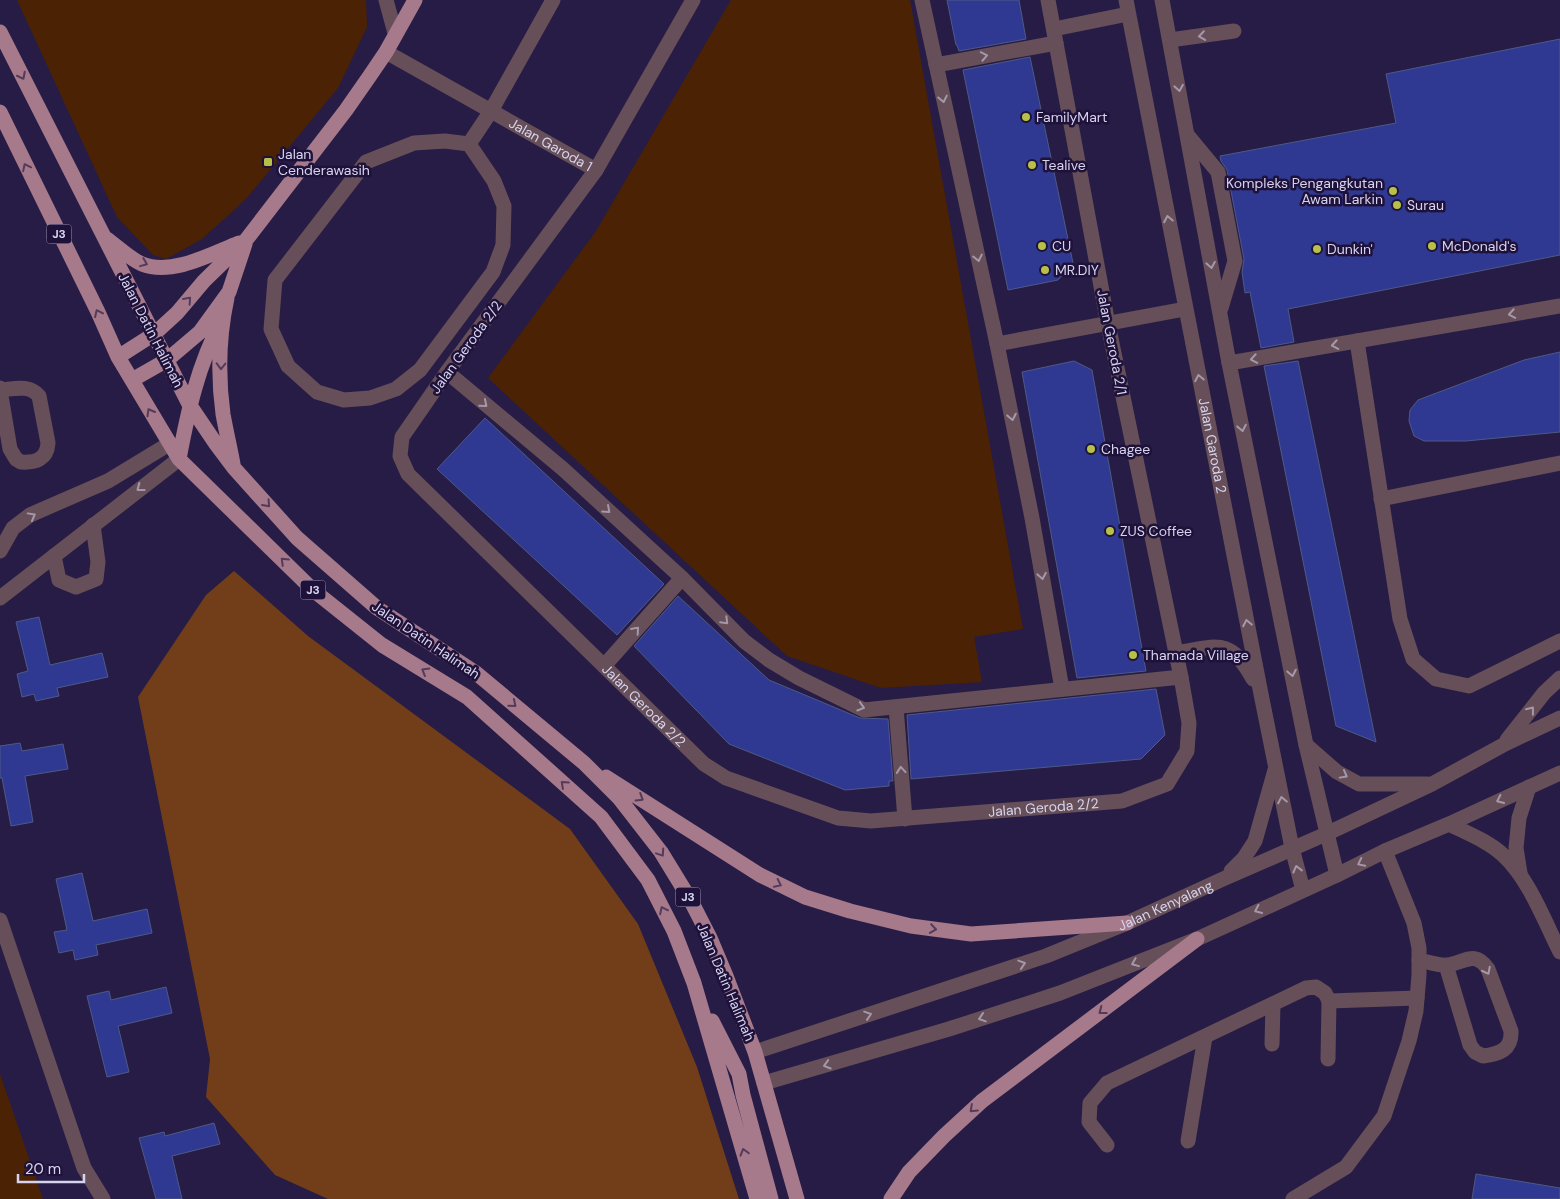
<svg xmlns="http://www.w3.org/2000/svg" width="1560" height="1199" viewBox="0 0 1560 1199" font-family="'DM Sans',sans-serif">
<rect width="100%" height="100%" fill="#271c45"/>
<path fill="#4b2304" d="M 17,0 L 366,0 L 367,27 L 338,88 L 245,200 L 202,239 L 166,259 L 153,255 L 117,217 Z
M 731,0 L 910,0 L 1023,629 L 974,637 L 982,682 L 881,688 L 787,656 L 488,378 L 596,231 Z
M 0,1074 L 43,1199 L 0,1199 Z"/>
<path fill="#713e19" d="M 234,571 L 308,636 L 570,829 L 638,924 L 697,1067 L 739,1199 L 328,1199 L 275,1175 L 206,1097 L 210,1059 L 138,697 L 206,595 Z"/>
<path fill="#2f3992" stroke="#4e5985" d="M 947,0 L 1019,0 L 1026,39 L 959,51 L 957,45 L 956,45 Z
M 1560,39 L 1560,255 L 1288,309 L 1294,342 L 1261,348 L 1250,292 L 1245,293 L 1242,272 L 1244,259 L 1227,170 L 1221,161 L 1220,156 L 1396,123 L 1386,74 Z
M 1030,57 L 1073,263 L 1058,280 L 1008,290 L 963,70 Z
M 1560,352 L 1560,432 L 1466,441 L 1424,441 L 1414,436 L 1409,421 L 1410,410 L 1418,400 L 1524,360 Z
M 1074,361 L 1092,370 L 1146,671 L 1077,678 L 1022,372 Z
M 1298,361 L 1376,742 L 1336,726 L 1264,366 Z
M 485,418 L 664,584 L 617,635 L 437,469 Z
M 678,596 L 769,680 L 860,718 L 888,719 L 893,781 L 889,781 L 889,786 L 845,790 L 729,744 L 634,646 Z
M 39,617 L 50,665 L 102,653 L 108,677 L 57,688 L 59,696 L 36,701 L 34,694 L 22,697 L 17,674 L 28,671 L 16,622 Z
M 1156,689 L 1165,735 L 1141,759 L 911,779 L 907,715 Z
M 20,743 L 22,751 L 63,744 L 68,769 L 25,776 L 33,822 L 11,826 L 2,778 L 0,778 L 0,746 Z
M 82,873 L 93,921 L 147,909 L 152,933 L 96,945 L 98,955 L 75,960 L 73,950 L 59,953 L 54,932 L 67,930 L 56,879 Z
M 166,987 L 172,1013 L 118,1026 L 129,1072 L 107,1077 L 87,996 L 109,991 L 111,1000 Z
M 214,1123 L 220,1144 L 172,1156 L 182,1199 L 156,1199 L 139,1138 L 164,1132 L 165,1136 Z
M 1476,1174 L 1560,1188 L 1560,1199 L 1472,1199 Z"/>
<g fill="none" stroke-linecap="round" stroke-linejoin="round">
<g stroke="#664f58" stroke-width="15">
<path d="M 386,0 L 395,33"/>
<path id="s1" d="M 693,0 L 596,170 L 447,372 L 402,437 L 400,456 L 408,474 L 704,764 L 726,778 L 838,818 L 871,821 L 1122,801 L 1167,784 L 1187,751 L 1189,723 L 1181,677 L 1108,324 L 1048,0"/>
<path d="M 922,0 L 997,344 L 1032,518 L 1062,689"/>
<path id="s2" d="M 1126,0 L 1261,694 L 1292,848 L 1303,890"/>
<path d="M 1162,0 L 1229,363 L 1306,745 L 1337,875"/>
<path d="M 1054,29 L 1128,14"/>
<path d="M 1170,40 L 1234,31"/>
<path id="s3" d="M 386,52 L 596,170"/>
<path d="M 936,65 L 1056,43"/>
<path d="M 1189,137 L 1218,172 L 1235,261 L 1221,308"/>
<path d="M 445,141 L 469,144 L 494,181 L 504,206 L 503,245 L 493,272 L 420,370 L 396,389 L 370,398 L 344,400 L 317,392 L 288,366 L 271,329 L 275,280 L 366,162 L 414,143 Z"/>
<path d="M 469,144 L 491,111 L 553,0"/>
<path d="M 1357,341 L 1400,619 L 1413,659 L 1436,679 L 1469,686 L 1560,641"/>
<path d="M 997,344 L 1185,309"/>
<path d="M 1229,363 L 1560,306"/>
<path d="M 447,372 L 563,469 L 682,578 L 744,641 L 769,660 L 799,678 L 864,710 L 1181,677"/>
<path d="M 0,388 L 0,390 L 10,449 L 16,459 L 21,462 C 36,463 47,459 48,443 L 39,396 C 29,384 14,389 0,390"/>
<path d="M 1381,499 L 1560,463"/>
<path d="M 0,551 L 13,528 L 30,515 L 108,481 L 169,444"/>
<path d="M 54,556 L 59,580 L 76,587 L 96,579 L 98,562 L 93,525"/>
<path d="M 0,598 L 179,459"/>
<path d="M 1176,653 C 1218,646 1230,637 1253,679"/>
<path d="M 604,666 L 682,578"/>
<path d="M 896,707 L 905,819"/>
<path d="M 1507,740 L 1544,693 L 1560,678"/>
<path d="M 1306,745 L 1337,772 L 1359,784 L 1428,784"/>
<path d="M 1449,824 C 1467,833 1488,841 1503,855 C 1529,879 1544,920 1560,952"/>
<path d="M 1231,871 L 1244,858 L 1255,841 L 1275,770"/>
<path d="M 1520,873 L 1516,848 L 1519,818 L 1529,787"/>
<path d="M 0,920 L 84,1168 L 103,1199"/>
<path d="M 1419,960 C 1428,962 1439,966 1448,965 C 1465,962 1475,950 1488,969 L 1511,1031 C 1512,1050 1499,1054 1483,1056 L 1475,1052 L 1470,1045 L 1446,965"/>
<path d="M 1272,1044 L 1273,1004"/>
<path id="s4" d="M 755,1052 L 1046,956 L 1127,923 L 1223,879 L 1326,834 L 1432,784 L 1505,744 L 1560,718"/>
<path d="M 1328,1059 L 1329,1001"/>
<path d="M 764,1083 L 949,1029 L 1060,993 L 1197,939 L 1337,875 L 1385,851 L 1449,824 L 1560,773"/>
<path d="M 1188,1141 L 1205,1037"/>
<path d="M 1107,1145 L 1089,1122 L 1090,1103 L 1107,1083 L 1306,988 L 1316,987 L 1325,993 L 1329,1001 L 1417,998"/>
<path d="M 1293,1199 L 1346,1167 L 1384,1116 L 1409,1041 L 1416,1011 L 1419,975 L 1419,948 L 1414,923 L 1385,851"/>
</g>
<path stroke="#a6798b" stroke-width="15" d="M 0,32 L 189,404 L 216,444 L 234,468 L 297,538 L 377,608 L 476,673 L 584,763 L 619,798 L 661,852 L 691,901 L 710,938 L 726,976 L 755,1052 L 797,1199
M 0,112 L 98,312 L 118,357 L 179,459 L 313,590 L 382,645 L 467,697 L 601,817 L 648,880 L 674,931 L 694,983 L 757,1199
M 107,239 C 118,247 130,259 142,264 C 172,276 211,254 239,243
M 227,298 C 219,335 218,377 223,414 C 226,431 230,447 233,464
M 118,357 L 154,334 L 177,313 L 204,281 L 246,240 L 346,110 L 369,77 L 386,52 L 415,0
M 132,380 L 167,360 L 200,332 L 229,292 L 245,244
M 179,459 C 188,411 198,365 221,322
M 606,777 L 760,875 L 805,897 L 850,911 L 911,926 L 971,934 L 1127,923
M 712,1021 L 739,1074 L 743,1095 L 771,1199
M 891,1199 L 909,1172 L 944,1136 L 982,1101 L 1197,939"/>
</g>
<defs><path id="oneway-chevron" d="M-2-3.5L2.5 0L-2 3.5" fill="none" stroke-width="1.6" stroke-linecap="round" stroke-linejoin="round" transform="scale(1.25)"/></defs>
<g stroke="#a498aa">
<use href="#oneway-chevron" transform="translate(1202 36) rotate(172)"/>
<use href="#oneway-chevron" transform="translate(984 56) rotate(-11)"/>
<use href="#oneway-chevron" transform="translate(1179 88) rotate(80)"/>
<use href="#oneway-chevron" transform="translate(943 99) rotate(78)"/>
<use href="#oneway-chevron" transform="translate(1168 219) rotate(-101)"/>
<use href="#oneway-chevron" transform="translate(978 258) rotate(78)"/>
<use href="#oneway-chevron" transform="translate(1211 265) rotate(80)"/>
<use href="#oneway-chevron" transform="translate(1512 314) rotate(170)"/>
<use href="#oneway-chevron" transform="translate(1335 345) rotate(170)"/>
<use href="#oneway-chevron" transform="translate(1254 359) rotate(170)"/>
<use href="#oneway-chevron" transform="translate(1199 378) rotate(-101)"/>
<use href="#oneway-chevron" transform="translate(484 404) rotate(40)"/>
<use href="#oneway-chevron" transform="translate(1012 417) rotate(79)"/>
<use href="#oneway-chevron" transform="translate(1242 428) rotate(79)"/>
<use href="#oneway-chevron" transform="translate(140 488) rotate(143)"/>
<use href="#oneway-chevron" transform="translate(607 510) rotate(42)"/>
<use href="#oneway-chevron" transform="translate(32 516) rotate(-29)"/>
<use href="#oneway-chevron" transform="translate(1042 576) rotate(80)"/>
<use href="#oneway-chevron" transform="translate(725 621) rotate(45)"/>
<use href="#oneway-chevron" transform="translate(1247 623) rotate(-101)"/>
<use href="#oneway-chevron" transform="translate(636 630) rotate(-49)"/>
<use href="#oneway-chevron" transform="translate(1292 673) rotate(79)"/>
<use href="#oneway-chevron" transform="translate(861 707) rotate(17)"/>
<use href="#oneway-chevron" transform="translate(1531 710) rotate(-52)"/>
<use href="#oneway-chevron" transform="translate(901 770) rotate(-95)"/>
<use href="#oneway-chevron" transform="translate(1344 775) rotate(29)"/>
<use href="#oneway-chevron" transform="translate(1282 800) rotate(-101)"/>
<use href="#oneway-chevron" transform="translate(1500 800) rotate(155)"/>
<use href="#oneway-chevron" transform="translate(1361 863) rotate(154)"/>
<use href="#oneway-chevron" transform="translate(1297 869) rotate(-104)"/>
<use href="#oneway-chevron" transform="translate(1258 910) rotate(155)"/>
<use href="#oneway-chevron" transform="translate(1135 963) rotate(158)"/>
<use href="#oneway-chevron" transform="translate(1022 964) rotate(-18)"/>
<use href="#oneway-chevron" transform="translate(1487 971) rotate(63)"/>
<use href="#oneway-chevron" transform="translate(868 1015) rotate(-18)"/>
<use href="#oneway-chevron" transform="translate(982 1018) rotate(162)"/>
<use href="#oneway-chevron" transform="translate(827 1065) rotate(164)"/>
</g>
<g stroke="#543b5a">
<use href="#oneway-chevron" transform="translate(22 76) rotate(63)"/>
<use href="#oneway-chevron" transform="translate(26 167) rotate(-116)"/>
<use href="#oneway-chevron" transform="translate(144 263) rotate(22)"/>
<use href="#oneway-chevron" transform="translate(188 300) rotate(-49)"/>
<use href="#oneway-chevron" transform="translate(98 313) rotate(-115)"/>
<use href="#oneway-chevron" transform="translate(221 366) rotate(91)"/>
<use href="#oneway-chevron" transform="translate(150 412) rotate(-120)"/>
<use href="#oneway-chevron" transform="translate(267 504) rotate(48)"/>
<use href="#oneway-chevron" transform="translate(284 561) rotate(-136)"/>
<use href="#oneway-chevron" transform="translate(425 671) rotate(-149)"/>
<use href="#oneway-chevron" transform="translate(513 704) rotate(40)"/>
<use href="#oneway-chevron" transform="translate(564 784) rotate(-138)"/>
<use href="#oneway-chevron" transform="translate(640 798) rotate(32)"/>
<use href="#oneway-chevron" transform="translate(661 853) rotate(56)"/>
<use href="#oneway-chevron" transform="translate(778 884) rotate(26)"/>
<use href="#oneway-chevron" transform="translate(663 910) rotate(-116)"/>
<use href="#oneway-chevron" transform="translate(933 929) rotate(8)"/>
<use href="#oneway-chevron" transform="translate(1102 1011) rotate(143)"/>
<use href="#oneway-chevron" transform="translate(973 1109) rotate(137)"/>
<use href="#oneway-chevron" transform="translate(744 1152) rotate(-106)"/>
</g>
<g fill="#b8c147" stroke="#1e123a" stroke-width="2">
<circle cx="1026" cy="117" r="5"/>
<rect x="263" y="157" width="10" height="10" rx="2.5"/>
<circle cx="1032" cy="165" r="5"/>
<circle cx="1393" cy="191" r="5"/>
<circle cx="1397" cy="205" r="5"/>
<circle cx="1042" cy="246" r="5"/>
<circle cx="1432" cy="246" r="5"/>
<circle cx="1317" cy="249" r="5"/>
<circle cx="1045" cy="270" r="5"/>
<circle cx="1091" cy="449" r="5"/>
<circle cx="1110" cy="531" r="5"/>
<circle cx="1133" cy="655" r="5"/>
</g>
<g text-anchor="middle" stroke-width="5" stroke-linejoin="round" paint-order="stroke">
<g fill="#1e123a" stroke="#a099b7" stroke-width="1">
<rect x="46.5" y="224.5" width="25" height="19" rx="4"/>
<rect x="300.5" y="580.5" width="25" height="19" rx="4"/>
<rect x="675.5" y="887.5" width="25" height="19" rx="4"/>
</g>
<g font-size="12" font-weight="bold" fill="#d7d3ed">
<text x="59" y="238">J3</text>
<text x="313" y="594">J3</text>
<text x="688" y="901">J3</text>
</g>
<g font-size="14" fill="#d7d3ed" stroke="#1e123a" text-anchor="start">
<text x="1036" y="122">FamilyMart</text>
<text x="278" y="159">Jalan<tspan x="278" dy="16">Cenderawasih</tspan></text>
<text x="1042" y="170">Tealive</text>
<text x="1383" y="188" text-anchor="end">Kompleks Pengangkutan<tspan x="1383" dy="16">Awam Larkin</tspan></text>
<text x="1407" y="210">Surau</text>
<text x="1052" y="251">CU</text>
<text x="1442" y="251">McDonald's</text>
<text x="1327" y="254">Dunkin'</text>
<text x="1055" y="275">MR.DIY</text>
<text x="1101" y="454">Chagee</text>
<text x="1120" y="536">ZUS Coffee</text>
<text x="1143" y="660">Thamada Village</text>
</g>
<g font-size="14" fill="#d7d3ed" stroke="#1e123a">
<text dy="5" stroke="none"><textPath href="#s3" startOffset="189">Jalan Garoda 1</textPath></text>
<text transform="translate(151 330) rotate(63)" y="5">Jalan Datin Halimah</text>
<text transform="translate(1112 342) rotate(79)" y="5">Jalan Geroda 2/1</text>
<text transform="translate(466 347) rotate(-54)" y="5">Jalan Geroda 2/2</text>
<text dy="5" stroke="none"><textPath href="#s2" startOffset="454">Jalan Garoda 2</textPath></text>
<text transform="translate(426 640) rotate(34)" y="5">Jalan Datin Halimah</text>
<text dy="5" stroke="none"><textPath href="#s1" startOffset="895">Jalan Geroda 2/2</textPath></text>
<text dy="5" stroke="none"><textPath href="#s1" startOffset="1330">Jalan Geroda 2/2</textPath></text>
<text dy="5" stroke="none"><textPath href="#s4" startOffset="436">Jalan Kenyalang</textPath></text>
<text transform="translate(726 982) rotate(67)" y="5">Jalan Datin Halimah</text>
</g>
</g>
<path d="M18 1174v8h66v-8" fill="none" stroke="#d7d3ed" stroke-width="2.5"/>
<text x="25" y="1174" font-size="15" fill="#d7d3ed" stroke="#1e123a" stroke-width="4" paint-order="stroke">20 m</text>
</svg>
